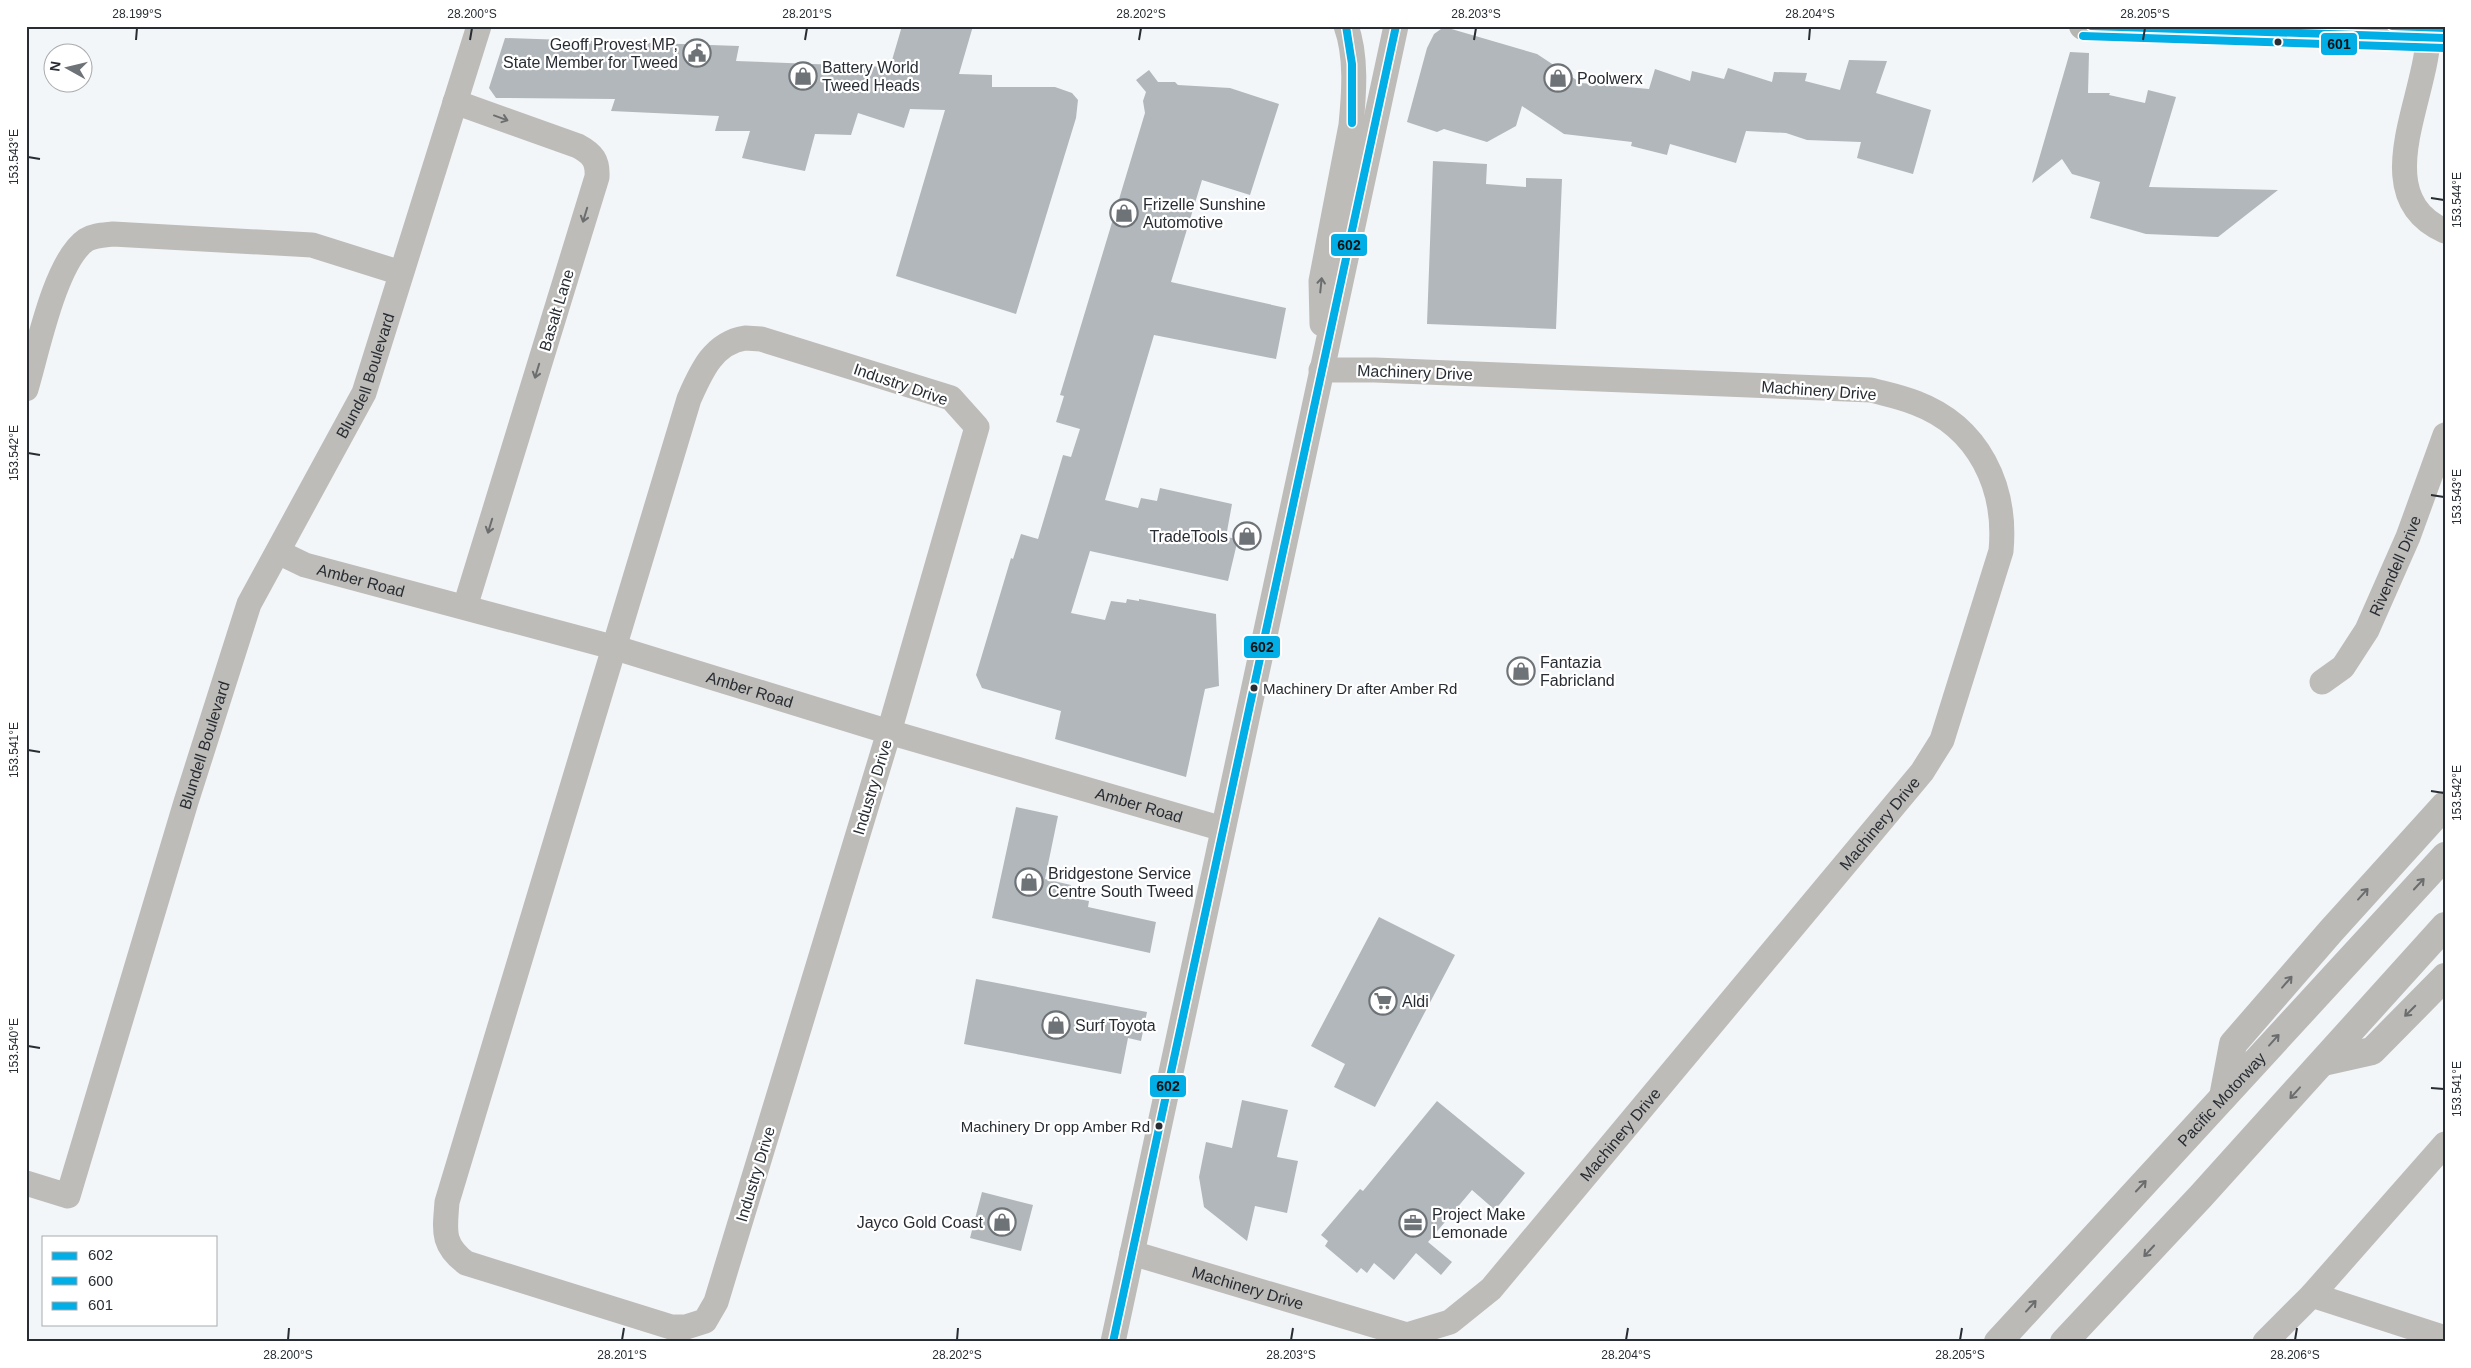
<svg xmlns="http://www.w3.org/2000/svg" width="2471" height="1368" viewBox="0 0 2471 1368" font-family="Helvetica,sans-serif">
<rect width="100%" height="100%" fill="#f2f6f9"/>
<path fill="#b2b7bb" d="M 902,26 L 973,26 L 959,74 L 992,75 L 992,87 L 1055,87 L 1072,93 L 1078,100 L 1076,118 L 1016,314 L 896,276 L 945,110 L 910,109 L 904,128 L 858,113 L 851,135 L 815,134 L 805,171 L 742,158 L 750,131 L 715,131 L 719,116 L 611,111 L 615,99 L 496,98 L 489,88 L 505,38 L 739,46 L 736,61 L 890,67 Z
M 1448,28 L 1537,54 L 1581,83 L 1649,89 L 1655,69 L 1690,81 L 1692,71 L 1724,79 L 1728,68 L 1772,82 L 1774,72 L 1807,73 L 1805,81 L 1840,90 L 1849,60 L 1887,61 L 1876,93 L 1931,110 L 1913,174 L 1857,158 L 1861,142 L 1807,140 L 1786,133 L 1746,131 L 1736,163 L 1670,144 L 1667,155 L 1631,146 L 1632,142 L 1564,134 L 1522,106 L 1516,126 L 1487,142 L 1444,129 L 1437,132 L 1407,122 L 1427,48 L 1434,34 L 1441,29 Z
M 2070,52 L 2089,53 L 2088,93 L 2110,93 L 2109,95 L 2145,103 L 2148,90 L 2176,97 L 2149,187 L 2278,190 L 2218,237 L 2146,234 L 2090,218 L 2100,182 L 2072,174 L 2062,159 L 2032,183 Z
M 1149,70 L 1158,82 L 1175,82 L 1178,85 L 1230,88 L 1279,104 L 1250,195 L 1202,180 L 1171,282 L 1286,308 L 1276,359 L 1154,335 L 1105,500 L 1138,508 L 1141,498 L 1157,501 L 1160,488 L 1232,504 L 1226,537 L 1238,539 L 1228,581 L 1090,551 L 1071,613 L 1105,620 L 1111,601 L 1126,603 L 1127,599 L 1139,601 L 1139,599 L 1216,614 L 1219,686 L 1205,689 L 1186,777 L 1055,739 L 1061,711 L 982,688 L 976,675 L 1011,558 L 1013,559 L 1021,534 L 1038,539 L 1063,455 L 1071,457 L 1080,429 L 1056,422 L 1064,396 L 1060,395 L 1145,113 L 1143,101 L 1146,92 L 1136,80 Z
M 1433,161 L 1487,164 L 1486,184 L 1526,187 L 1526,178 L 1562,179 L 1556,329 L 1427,324 Z
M 1016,807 L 1058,816 L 1045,879 L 1071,885 L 1068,897 L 1089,901 L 1088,907 L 1156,922 L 1150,953 L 992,918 Z
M 1379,917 L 1455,955 L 1375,1107 L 1334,1087 L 1345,1064 L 1311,1046 Z
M 976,979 L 1147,1012 L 1141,1041 L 1128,1038 L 1121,1074 L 964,1044 Z
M 1242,1100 L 1288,1110 L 1277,1157 L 1298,1161 L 1287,1213 L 1255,1206 L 1247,1241 L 1204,1207 L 1199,1177 L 1206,1142 L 1232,1148 Z
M 1437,1101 L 1525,1173 L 1495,1210 L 1472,1190 L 1428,1242 L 1452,1262 L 1441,1275 L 1416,1253 L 1394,1280 L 1374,1263 L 1367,1273 L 1361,1268 L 1357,1273 L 1325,1246 L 1328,1241 L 1321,1235 L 1360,1189 L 1363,1191 Z
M 982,1192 L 1033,1205 L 1021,1251 L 970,1238 Z"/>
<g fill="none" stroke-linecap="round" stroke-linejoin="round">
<g stroke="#bebcb8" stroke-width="25">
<path d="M 2428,26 C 2433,90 2362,194 2445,231"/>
<path d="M 455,102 L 578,146 C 593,154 598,161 597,177 L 465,607"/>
<path d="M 1322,324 L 1321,281 L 1351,125 C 1354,94 1357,56 1346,26"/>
<path d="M 745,338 L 761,339 L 951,398 L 977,427 L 889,732 L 716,1302 L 705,1321 L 686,1327 L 671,1327 L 466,1263 C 441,1244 445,1230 447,1202 L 689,399 C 701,372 713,343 745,338 Z"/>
<path d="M 26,389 C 37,353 55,261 86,240 C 94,235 104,235 113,234 L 312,245 L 401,273"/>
<path id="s1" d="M 278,552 L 305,565 L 616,648 L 889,732 L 1223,829"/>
<path id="s2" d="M 2322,682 L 2343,667 L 2367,630 L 2408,537 L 2445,435"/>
<path id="s3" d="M 26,1183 L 68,1196 L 186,802 L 249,604 L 364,393 L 479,26"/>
<path id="s4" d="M 1132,1253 L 1407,1335 L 1450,1322 L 1491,1289 L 1922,772 L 1942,740 L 2001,551 C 2007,487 1979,427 1916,403 C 1901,397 1886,394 1871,390 L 1375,370 L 1321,370"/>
<path d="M 2312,1295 L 2445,1144"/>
<path d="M 1113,1342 L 1396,26"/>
<path d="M 2265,1342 L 2312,1295 L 2445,1338"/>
</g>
<path stroke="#b6b5b0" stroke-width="28" d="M 2083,26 L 2445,38"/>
<g stroke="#bbbab6" stroke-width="28">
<path d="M 2323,1062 L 2372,1051 L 2445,977"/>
<path d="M 2223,1097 L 2233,1044 L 2331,931 L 2445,805"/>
<path id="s5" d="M 1998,1342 L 2445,856"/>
<path d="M 2064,1342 L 2201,1196 L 2445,926"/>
</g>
<g stroke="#fff" stroke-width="11">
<path id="bus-1" d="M 1346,26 L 1352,64 L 1352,123
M 1113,1342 L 1396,26"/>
</g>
<g stroke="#fff" stroke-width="11">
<path id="bus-2" d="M 2091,26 L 2445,38"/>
</g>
<g stroke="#fff" stroke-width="11">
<path id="bus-3" d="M 2083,36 L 2445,48"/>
</g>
<g stroke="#fff" stroke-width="11">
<path id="bus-4" d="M 2392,26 L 2445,28"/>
</g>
<use href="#bus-1" stroke="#02aee6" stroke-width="8"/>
<use href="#bus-2" stroke="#02aee6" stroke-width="8"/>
<use href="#bus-3" stroke="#02aee6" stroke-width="8"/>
<use href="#bus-4" stroke="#02aee6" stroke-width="8"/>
</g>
<defs><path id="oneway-shaft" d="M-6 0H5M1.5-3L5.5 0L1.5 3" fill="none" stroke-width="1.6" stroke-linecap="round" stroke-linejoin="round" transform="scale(1.25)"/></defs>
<g stroke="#6b6d6f">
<use href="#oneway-shaft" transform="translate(501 118) rotate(20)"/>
<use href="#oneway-shaft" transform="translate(585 215) rotate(107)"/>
<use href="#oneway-shaft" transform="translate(1321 285) rotate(-84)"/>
<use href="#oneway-shaft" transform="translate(537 371) rotate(107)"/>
<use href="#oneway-shaft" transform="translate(490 526) rotate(107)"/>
</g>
<g stroke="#6a6c6e">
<use href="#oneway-shaft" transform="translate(2419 884) rotate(-47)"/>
<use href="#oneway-shaft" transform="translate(2363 894) rotate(-48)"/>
<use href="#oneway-shaft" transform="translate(2287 982) rotate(-49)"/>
<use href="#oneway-shaft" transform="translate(2410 1011) rotate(135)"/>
<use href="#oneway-shaft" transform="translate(2274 1040) rotate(-48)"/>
<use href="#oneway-shaft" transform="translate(2295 1093) rotate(132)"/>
<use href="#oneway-shaft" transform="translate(2141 1186) rotate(-47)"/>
<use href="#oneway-shaft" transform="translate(2149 1251) rotate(133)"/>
<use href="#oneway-shaft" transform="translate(2031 1306) rotate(-48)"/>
</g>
<path fill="none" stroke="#272d33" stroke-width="2" d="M 136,40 L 137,28M 470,40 L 472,28M 805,40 L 807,28M 1139,40 L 1141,28M 1474,40 L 1476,28M 1809,40 L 1810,28M 2143,40 L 2145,28M 28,157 L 40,159M 2431,198 L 2444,200M 28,453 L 40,455M 2431,495 L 2444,497M 28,750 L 40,752M 2431,791 L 2444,793M 28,1046 L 40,1048M 2431,1088 L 2444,1089M 288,1340 L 289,1328M 622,1340 L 624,1328M 957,1340 L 958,1328M 1291,1340 L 1293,1328M 1626,1340 L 1628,1328M 1960,1340 L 1962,1328M 2295,1340 L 2297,1328"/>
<defs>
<g id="civic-ring" transform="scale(1.4375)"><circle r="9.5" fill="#fff" stroke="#6e7378" stroke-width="1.5"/><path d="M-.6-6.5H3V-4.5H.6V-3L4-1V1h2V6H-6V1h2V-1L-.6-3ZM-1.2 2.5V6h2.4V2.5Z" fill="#6e7378"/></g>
<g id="shop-ring" transform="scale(1.4375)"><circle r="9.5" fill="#fff" stroke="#6e7378" stroke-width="1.5"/><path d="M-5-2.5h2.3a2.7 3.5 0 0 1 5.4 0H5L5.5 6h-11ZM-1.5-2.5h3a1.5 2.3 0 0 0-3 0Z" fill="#6e7378"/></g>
<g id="supermarket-ring" transform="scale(1.4375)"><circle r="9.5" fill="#fff" stroke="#6e7378" stroke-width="1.5"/><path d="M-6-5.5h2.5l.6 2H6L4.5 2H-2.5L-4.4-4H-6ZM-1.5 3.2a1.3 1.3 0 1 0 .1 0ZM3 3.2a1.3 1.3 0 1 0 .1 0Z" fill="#6e7378"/></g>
<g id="office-ring" transform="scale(1.4375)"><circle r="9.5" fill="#fff" stroke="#6e7378" stroke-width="1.5"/><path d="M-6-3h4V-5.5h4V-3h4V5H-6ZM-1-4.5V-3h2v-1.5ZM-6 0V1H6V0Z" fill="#6e7378"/></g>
</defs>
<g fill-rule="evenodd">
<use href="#civic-ring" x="697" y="53"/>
<use href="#shop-ring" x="803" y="76"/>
<use href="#shop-ring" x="1558" y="78"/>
<use href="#shop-ring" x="1124" y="213"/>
<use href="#shop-ring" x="1247" y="536"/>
<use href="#shop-ring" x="1521" y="671"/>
<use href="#shop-ring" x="1029" y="882"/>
<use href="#supermarket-ring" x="1383" y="1001"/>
<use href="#shop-ring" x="1056" y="1025"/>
<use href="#shop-ring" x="1002" y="1222"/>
<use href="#office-ring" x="1413" y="1223"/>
</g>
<g fill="#272d33" stroke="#fff" stroke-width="2">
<circle cx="2278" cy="42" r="4.5"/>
<circle cx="1254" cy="688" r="4.5"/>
<circle cx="1159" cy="1126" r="4.5"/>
</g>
<g text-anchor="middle" stroke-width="4.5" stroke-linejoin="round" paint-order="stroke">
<g font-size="15" fill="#272d33" stroke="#fff" text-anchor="start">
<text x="1263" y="694">Machinery Dr after Amber Rd</text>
<text x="1150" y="1132" text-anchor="end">Machinery Dr opp Amber Rd</text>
</g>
<g font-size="16" fill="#272d33" stroke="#fff" text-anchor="start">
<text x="678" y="50" text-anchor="end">Geoff Provest MP,<tspan x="678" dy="18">State Member for Tweed</tspan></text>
<text x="822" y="73">Battery World<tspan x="822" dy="18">Tweed Heads</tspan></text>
<text x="1577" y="84">Poolwerx</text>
<text x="1143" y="210">Frizelle Sunshine<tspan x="1143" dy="18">Automotive</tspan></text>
<text x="1228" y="542" text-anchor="end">TradeTools</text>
<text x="1540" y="668">Fantazia<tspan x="1540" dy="18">Fabricland</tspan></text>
<text x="1048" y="879">Bridgestone Service<tspan x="1048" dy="18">Centre South Tweed</tspan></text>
<text x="1402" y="1007">Aldi</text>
<text x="1075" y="1031">Surf Toyota</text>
<text x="1432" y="1220">Project Make<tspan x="1432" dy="18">Lemonade</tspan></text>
<text x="983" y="1228" text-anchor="end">Jayco Gold Coast</text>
</g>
<g font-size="16" fill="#272d33" stroke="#fff">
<text transform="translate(556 310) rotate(-73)" y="6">Basalt Lane</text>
<text transform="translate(1415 372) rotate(2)" y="6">Machinery Drive</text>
<text dy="6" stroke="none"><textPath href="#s3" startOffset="920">Blundell Boulevard</textPath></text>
<text transform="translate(901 384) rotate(19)" y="6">Industry Drive</text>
<text transform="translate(1819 390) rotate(4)" y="6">Machinery Drive</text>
<text dy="6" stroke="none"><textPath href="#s2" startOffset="140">Rivendell Drive</textPath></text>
<text dy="6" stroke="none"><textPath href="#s1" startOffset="88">Amber Road</textPath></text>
<text dy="6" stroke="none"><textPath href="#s1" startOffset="492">Amber Road</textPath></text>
<text dy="6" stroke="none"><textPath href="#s3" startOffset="515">Blundell Boulevard</textPath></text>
<text transform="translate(872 787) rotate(-73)" y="6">Industry Drive</text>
<text dy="6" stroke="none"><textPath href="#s1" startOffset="898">Amber Road</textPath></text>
<text dy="6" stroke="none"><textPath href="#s4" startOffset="991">Machinery Drive</textPath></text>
<text dy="6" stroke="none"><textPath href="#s5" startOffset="330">Pacific Motorway</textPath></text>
<text dy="6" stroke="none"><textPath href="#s4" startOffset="586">Machinery Drive</textPath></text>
<text transform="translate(755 1174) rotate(-73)" y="6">Industry Drive</text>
<text dy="6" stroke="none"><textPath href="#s4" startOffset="121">Machinery Drive</textPath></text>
</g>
</g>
<g stroke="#fff" stroke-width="2">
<rect x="2320" y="32" width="38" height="24" rx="5" fill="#02aee6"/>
<rect x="1330" y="233" width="38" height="24" rx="5" fill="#02aee6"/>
<rect x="1243" y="635" width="38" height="24" rx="5" fill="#02aee6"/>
<rect x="1149" y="1074" width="38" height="24" rx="5" fill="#02aee6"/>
</g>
<g font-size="14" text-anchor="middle" font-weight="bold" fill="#111">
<text x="2339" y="49">601</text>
<text x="1349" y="250">602</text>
<text x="1262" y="652">602</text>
<text x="1168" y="1091">602</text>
</g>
<rect width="2471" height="1368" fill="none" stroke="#ffffff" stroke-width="55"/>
<rect x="42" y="1236" width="175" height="90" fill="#ffffff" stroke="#a9abad"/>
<rect x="52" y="1252" width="25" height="8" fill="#02aee6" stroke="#a9abad"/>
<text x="88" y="1260" font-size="15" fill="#272d33">602</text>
<rect x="52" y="1277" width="25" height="8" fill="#02aee6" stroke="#a9abad"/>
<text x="88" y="1286" font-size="15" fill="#272d33">600</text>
<rect x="52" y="1302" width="25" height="8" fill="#02aee6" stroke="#a9abad"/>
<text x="88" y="1310" font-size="15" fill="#272d33">601</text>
<g transform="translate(68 68) rotate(278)"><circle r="24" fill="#ffffff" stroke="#a9abad"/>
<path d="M0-4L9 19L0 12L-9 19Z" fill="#6e7378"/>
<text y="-8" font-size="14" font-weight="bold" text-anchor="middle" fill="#272d33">N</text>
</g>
<rect x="28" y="28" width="2416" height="1312" fill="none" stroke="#272d33" stroke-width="2"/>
<g font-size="12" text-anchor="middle" fill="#272d33">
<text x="137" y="18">28.199°S</text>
<text x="472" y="18">28.200°S</text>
<text x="807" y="18">28.201°S</text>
<text x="1141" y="18">28.202°S</text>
<text x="1476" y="18">28.203°S</text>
<text x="1810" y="18">28.204°S</text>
<text x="2145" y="18">28.205°S</text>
<text transform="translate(14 157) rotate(-90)" y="4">153.543°E</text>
<text transform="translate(2457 200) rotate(-90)" y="4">153.544°E</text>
<text transform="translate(14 453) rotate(-90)" y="4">153.542°E</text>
<text transform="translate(2457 497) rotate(-90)" y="4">153.543°E</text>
<text transform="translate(14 750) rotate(-90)" y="4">153.541°E</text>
<text transform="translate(2457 793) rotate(-90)" y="4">153.542°E</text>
<text transform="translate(14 1046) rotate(-90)" y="4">153.540°E</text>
<text transform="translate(2457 1089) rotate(-90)" y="4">153.541°E</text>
<text x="288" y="1359">28.200°S</text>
<text x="622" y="1359">28.201°S</text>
<text x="957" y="1359">28.202°S</text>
<text x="1291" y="1359">28.203°S</text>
<text x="1626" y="1359">28.204°S</text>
<text x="1960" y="1359">28.205°S</text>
<text x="2295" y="1359">28.206°S</text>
</g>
</svg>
